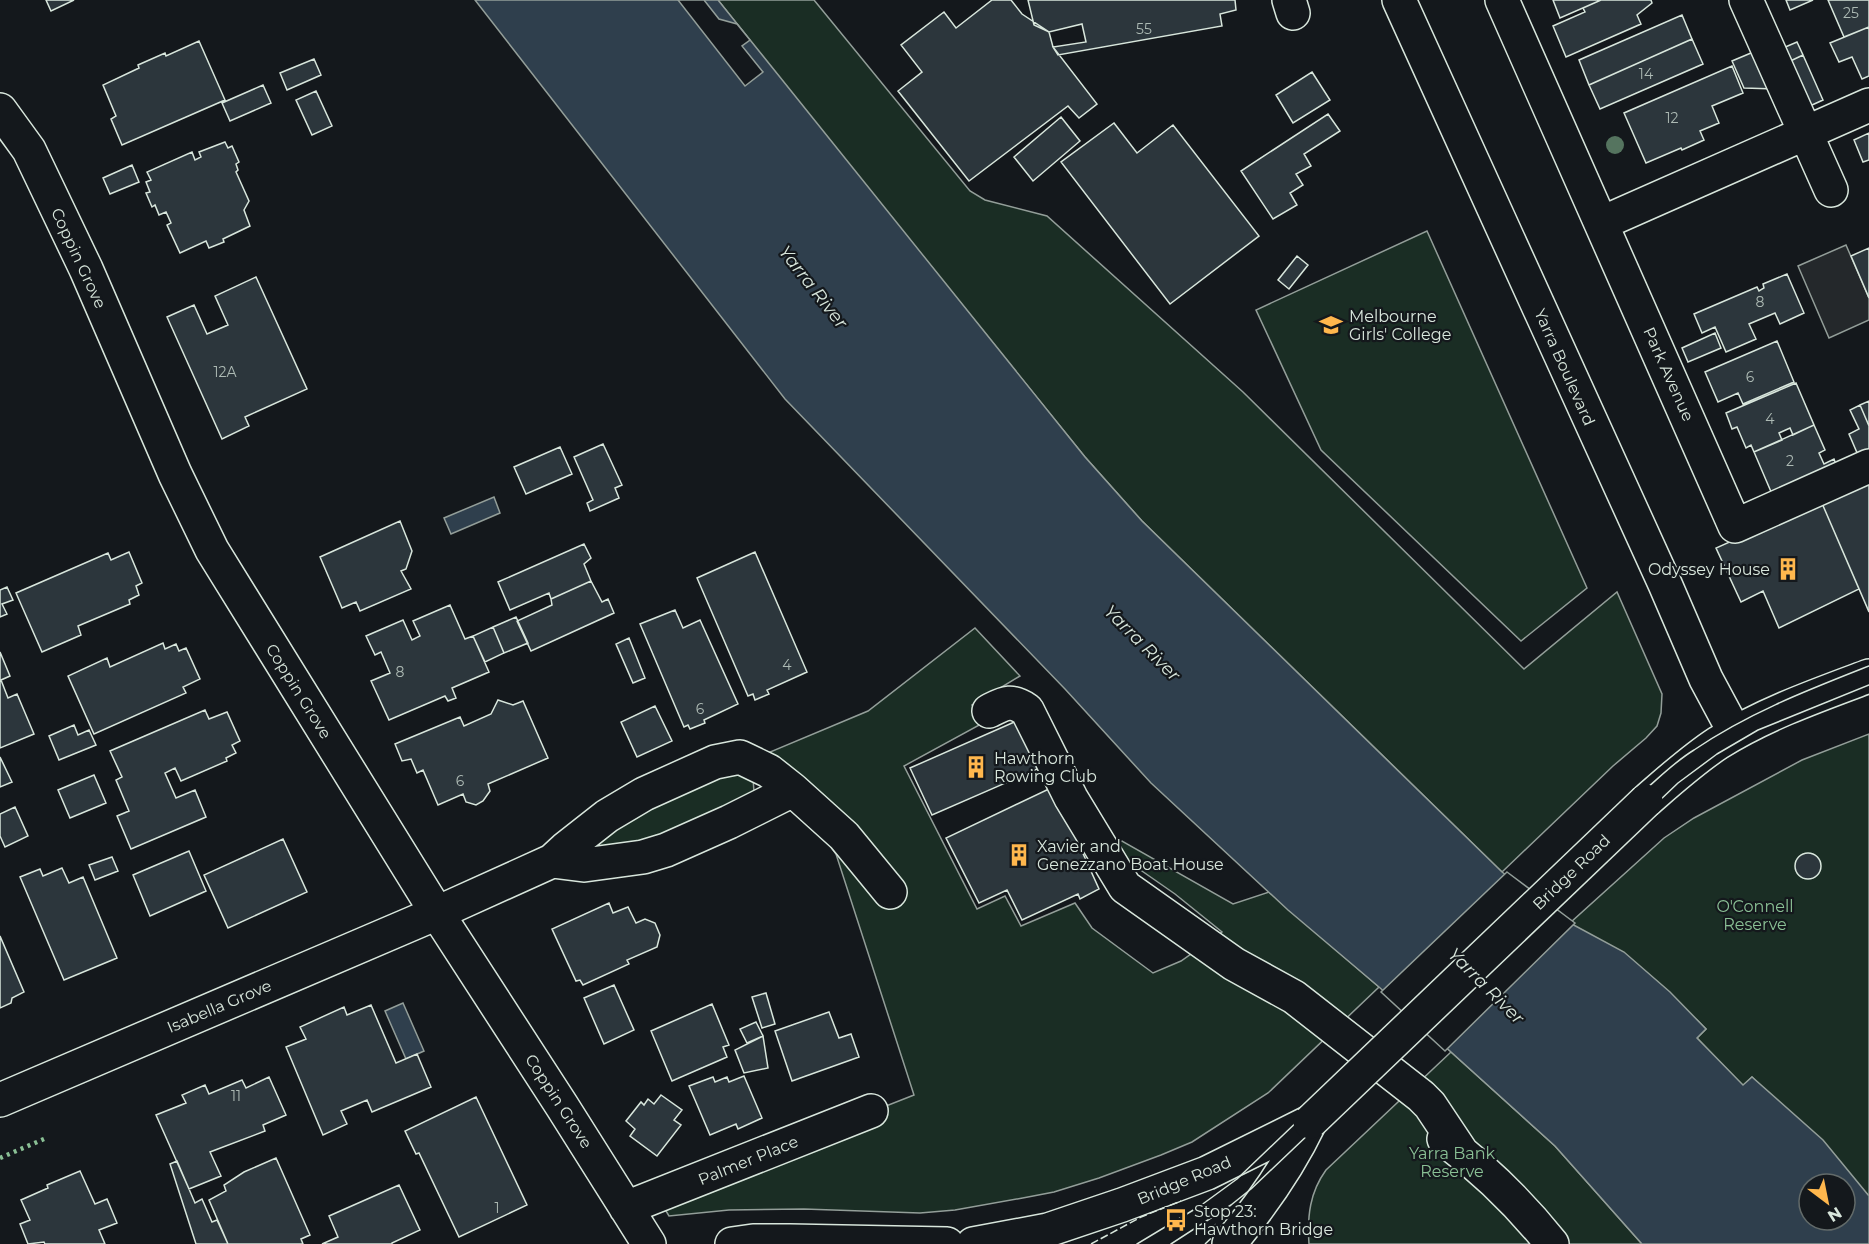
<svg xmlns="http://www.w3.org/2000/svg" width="1869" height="1244" viewBox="0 0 1869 1244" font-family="Montserrat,sans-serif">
<rect width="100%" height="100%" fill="#14181c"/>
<path fill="#1a2d24" stroke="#939e99" stroke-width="1.5" d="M 718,0 L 814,0 L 970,191 L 985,200 L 1047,216 L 1243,392 L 1524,669 L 1617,592 L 1662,694 L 1661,713 L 1657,726 L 1646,738 L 1613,766 L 1502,872 L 1142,521 L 1085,457 L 803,108 Z
M 1427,231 L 1587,588 L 1521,641 L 1321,450 L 1256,310 Z
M 975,628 L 1020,676 L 972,705 L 983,723 L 904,766 L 977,909 L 1005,896 L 1021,926 L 1075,903 L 1092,928 L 1153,973 L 1181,961 L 1222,932 L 1175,894 L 1119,855 L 1114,844 L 1122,841 L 1233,904 L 1269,892 L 1379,987 L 1268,1093 L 1192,1142 L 1161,1155 L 1099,1178 L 1054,1192 L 1028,1197 L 955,1210 L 920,1213 L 804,1209 L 729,1210 L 669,1216 L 657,1196 L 914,1095 L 836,854 L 802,807 L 770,752 L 868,711 Z
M 1869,734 L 1869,1196 L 1752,1077 L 1743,1086 L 1697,1038 L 1706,1029 L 1697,1020 L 1570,923 L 1664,838 L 1694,818 L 1802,760 Z
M 715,768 L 753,778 L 754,792 L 647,843 L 585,855 L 592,834 Z
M 1451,1052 L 1555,1146 L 1642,1244 L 1309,1244 C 1307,1216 1310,1192 1326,1170 Z"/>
<path fill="#24282b" stroke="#939e99" stroke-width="1.5" d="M 1846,245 L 1869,298 L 1869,320 L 1829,338 L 1798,266 Z"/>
<path fill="#2f3f4d" stroke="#939e99" stroke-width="1.5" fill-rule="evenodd" d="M 475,0 L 718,0 L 1085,457 L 1142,521 L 1502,872 L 1570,923 L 1624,952 L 1670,992 L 1706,1029 L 1697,1038 L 1743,1085 L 1752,1077 L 1823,1140 L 1869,1196 L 1869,1244 L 1642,1244 L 1555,1146 L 1379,987 L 1288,910 L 1151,783 L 1065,689 L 785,399 ZM 1809,1184 L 1845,1184 L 1845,1220 L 1809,1220 Z
M 494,497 L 500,513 L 451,534 L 444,518 Z
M 403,1003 L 424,1051 L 406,1059 L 385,1011 Z"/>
<path fill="#14181c" stroke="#939e99" stroke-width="1.5" d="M 678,0 L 704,0 L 719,19 L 737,24 L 750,40 L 742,46 L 763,72 L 745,86 Z
M 1507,872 L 1575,923 L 1445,1051 L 1381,992 Z"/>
<path fill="#2c363c" stroke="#d8e6dc" stroke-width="1.5" d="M 46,0 L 74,0 L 51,11 Z
M 992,0 L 1011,0 L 1022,14 L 1049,32 L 1053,47 L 1097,104 L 1079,118 L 1068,106 L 969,181 L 898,91 L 922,72 L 901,45 L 944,12 L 956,28 Z
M 1028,0 L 1235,0 L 1236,10 L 1220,14 L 1222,26 L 1058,55 L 1053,47 L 1086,42 L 1082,24 L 1049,32 L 1034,25 Z
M 1553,0 L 1601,0 L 1560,18 Z
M 1601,0 L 1651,0 L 1652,3 L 1637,15 L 1641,24 L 1566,57 L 1553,26 L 1585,12 L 1583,8 Z
M 1786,0 L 1813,0 L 1790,10 Z
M 1828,0 L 1869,0 L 1869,27 L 1844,37 Z
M 1682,15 L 1692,39 L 1589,85 L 1579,60 Z
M 1869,27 L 1869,76 L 1862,79 L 1852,57 L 1839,62 L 1830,43 Z
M 1692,39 L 1703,64 L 1600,109 L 1589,85 Z
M 199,41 L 225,100 L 122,145 L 111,119 L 116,116 L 103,85 L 139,68 L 138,65 L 165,53 L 166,56 Z
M 1797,42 L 1803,55 L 1782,65 L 1776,51 Z
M 1758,50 L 1775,89 L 1744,88 L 1732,61 Z
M 1803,55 L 1823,100 L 1801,110 L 1782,65 Z
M 314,59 L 321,75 L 287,90 L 280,73 Z
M 1732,66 L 1743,93 L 1712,106 L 1719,123 L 1700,131 L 1704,140 L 1682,150 L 1681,148 L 1646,163 L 1624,113 Z
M 1312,72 L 1330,100 L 1293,123 L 1276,95 Z
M 263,85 L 271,103 L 230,121 L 222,103 Z
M 316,91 L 332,126 L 312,135 L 296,100 Z
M 1328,114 L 1340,131 L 1304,154 L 1311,166 L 1296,174 L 1303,185 L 1290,193 L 1297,205 L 1273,219 L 1241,171 Z
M 1061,117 L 1080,141 L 1033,181 L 1014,157 Z
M 1114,123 L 1137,153 L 1173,125 L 1259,236 L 1170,304 L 1061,162 Z
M 1869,133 L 1869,160 L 1863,162 L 1854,140 Z
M 225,142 L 228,148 L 232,146 L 239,162 L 236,164 L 238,170 L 236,172 L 249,201 L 244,210 L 250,226 L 223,239 L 224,242 L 209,248 L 206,241 L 180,253 L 167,225 L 171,223 L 166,212 L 159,215 L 155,205 L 152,207 L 146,193 L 150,192 L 146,182 L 151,180 L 147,172 L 192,152 L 195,160 L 201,157 L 199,152 Z
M 132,165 L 139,182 L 110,194 L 103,178 Z
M 1869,248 L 1869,298 L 1851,256 Z
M 1297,256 L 1308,265 L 1289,289 L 1278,280 Z
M 1787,274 L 1804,313 L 1780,324 L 1775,313 L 1749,324 L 1756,339 L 1726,352 L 1715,327 L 1702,333 L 1694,314 L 1757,287 L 1759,291 L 1764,288 L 1763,284 Z
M 256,277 L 307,389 L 245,417 L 249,426 L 222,439 L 167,317 L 194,305 L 207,334 L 228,325 L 215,296 Z
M 1715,333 L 1721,348 L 1688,362 L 1682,348 Z
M 1777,341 L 1794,382 L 1743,404 L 1738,393 L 1718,402 L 1705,372 Z
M 1796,383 L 1814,425 L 1793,435 L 1790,428 L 1779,433 L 1782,440 L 1754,452 L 1751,445 L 1746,448 L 1737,427 L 1732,429 L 1726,413 Z
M 1869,401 L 1869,426 L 1860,405 Z
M 1860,405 L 1869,426 L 1869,458 L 1861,462 L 1849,434 L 1859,429 L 1850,410 Z
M 1814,425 L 1825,450 L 1819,453 L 1824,464 L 1834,459 L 1839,473 L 1775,501 L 1754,452 Z
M 603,444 L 622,485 L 615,488 L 619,498 L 590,511 L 587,503 L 593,500 L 574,457 Z
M 560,447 L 572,474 L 526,494 L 514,467 Z
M 1869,480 L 1869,612 L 1821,501 Z
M 1821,501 L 1859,589 L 1779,628 L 1763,591 L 1741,602 L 1716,548 Z
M 400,521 L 412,551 L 406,569 L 401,571 L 411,589 L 360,611 L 356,602 L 342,608 L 320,557 Z
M 584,544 L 591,558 L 584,564 L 591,581 L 551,599 L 549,593 L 510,610 L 498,582 Z
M 129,552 L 142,583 L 136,586 L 139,595 L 129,600 L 130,604 L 78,626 L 81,635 L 42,652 L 16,593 L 108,553 L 111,560 Z
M 755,552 L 807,672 L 767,690 L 769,694 L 755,700 L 753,694 L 748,696 L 697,578 Z
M 591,581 L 602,602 L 608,599 L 614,613 L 531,651 L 517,621 L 552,605 L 551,599 Z
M 7,587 L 13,600 L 2,604 L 7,614 L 0,617 L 0,590 Z
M 450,605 L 465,639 L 473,636 L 489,672 L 452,688 L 456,698 L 448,701 L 445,696 L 389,720 L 371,681 L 390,673 L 381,652 L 375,655 L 366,636 L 403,620 L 412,640 L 420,636 L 413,621 Z
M 675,610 L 683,628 L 700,620 L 738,704 L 704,720 L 705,723 L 690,729 L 688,725 L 684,727 L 640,624 Z
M 516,617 L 528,643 L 504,653 L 493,627 Z
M 493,627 L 504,653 L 485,662 L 473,636 Z
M 629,638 L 645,678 L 633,683 L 616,644 Z
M 163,643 L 165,649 L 176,644 L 179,651 L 186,648 L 200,679 L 183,687 L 186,693 L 94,734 L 68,676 L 107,658 L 110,667 Z
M 0,652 L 10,676 L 1,680 L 8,698 L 17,694 L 34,734 L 0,748 Z
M 498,700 L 513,705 L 523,701 L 548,758 L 488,784 L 490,791 L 483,801 L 476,805 L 466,802 L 463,794 L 438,805 L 423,770 L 417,773 L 411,759 L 402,761 L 395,744 L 460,717 L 464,726 L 491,714 Z
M 655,706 L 672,741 L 637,757 L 621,722 Z
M 205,710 L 209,719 L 227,712 L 240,741 L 232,745 L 236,753 L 226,758 L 227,761 L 181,781 L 175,768 L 165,773 L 176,798 L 195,790 L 206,817 L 131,849 L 117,816 L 129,811 L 116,780 L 122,777 L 110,751 Z
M 1019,720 L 1042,767 L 932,815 L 910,768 Z
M 74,725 L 78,735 L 89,730 L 96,745 L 59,760 L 49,736 Z
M 0,757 L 12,782 L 0,787 Z
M 94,775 L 106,803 L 70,818 L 58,790 Z
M 1053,787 L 1099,889 L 1080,899 L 1078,894 L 1022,920 L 1007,890 L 979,903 L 946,838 Z
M 15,807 L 28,836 L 5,847 L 0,836 L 0,814 Z
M 283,839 L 307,892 L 228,928 L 204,875 Z
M 189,851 L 206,891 L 150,916 L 133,875 Z
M1795 866a13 13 0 1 1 26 0a13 13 0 1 1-26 0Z
M 112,857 L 118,871 L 95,880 L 89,865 Z
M 62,868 L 69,883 L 83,877 L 117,958 L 64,980 L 20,877 L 40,869 L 43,876 Z
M 609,903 L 613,913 L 628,907 L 636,923 L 645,919 L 655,923 L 660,935 L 657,947 L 627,960 L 629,964 L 583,985 L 580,980 L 576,981 L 552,929 Z
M 0,936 L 24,992 L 12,998 L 11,1003 L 0,1008 Z
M 614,985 L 634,1030 L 604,1044 L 584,998 Z
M 766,993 L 775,1024 L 762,1028 L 752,997 Z
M 712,1004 L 729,1045 L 723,1047 L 727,1057 L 672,1081 L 651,1031 Z
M 371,1005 L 396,1063 L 417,1054 L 431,1087 L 372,1112 L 367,1100 L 341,1111 L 347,1124 L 323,1135 L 286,1047 L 306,1039 L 300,1027 L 344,1007 L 347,1015 Z
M 829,1012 L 839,1038 L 851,1034 L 859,1057 L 792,1081 L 775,1031 Z
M 756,1022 L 763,1036 L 747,1043 L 740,1029 Z
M 763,1036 L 768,1068 L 744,1073 L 735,1050 Z
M 744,1076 L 762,1118 L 738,1129 L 736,1124 L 710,1135 L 689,1086 L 713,1077 L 715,1082 L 727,1077 L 729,1082 Z
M 269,1077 L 286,1115 L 263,1125 L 265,1131 L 210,1152 L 221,1176 L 189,1189 L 156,1115 L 186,1103 L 182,1095 L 205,1085 L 209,1094 L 242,1080 L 246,1088 Z
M 661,1095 L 682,1110 L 674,1120 L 681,1125 L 657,1156 L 630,1136 L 635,1129 L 626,1121 L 641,1102 L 644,1105 L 648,1099 L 654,1104 Z
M 476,1097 L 527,1205 L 459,1237 L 419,1153 L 416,1154 L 405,1131 Z
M 276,1158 L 310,1235 L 301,1239 L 303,1244 L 228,1244 L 209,1200 L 226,1191 L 224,1185 L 244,1172 Z
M 177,1161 L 195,1203 L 202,1199 L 212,1222 L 217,1220 L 228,1244 L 196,1244 L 170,1164 Z
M 80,1171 L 95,1204 L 107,1199 L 117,1223 L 99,1230 L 105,1244 L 45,1244 L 44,1242 L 28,1244 L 20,1224 L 30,1220 L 21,1200 L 48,1188 L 47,1185 Z
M 399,1185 L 420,1230 L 392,1243 L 392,1244 L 322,1244 L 338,1237 L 329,1216 Z"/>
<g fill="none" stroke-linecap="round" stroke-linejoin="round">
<g stroke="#d8e6dc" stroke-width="36">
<path id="minor" d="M 1289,0 L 1293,13
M 1502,0 L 1735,526 L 1869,466
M 1746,0 L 1831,190
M 0,110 L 29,150 L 86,269 L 175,474 L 212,550 L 437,913 L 562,1106 L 649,1244
M 1602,223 L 1869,105
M 989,711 C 1005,703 1011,699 1027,710 L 1071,798 L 1125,887 L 1234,964 L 1294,997 L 1421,1096 L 1430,1105 L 1462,1153
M 552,861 L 565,849 L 607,816 L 644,794 L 715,762 L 740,757 L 769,771 L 793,790
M 0,1100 L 437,913 L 552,861 L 584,865 L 643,857 L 666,850 L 729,822 L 793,790 L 844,836 L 890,892
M 1444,1139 C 1484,1169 1521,1205 1552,1244
M 626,1208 L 871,1111"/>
</g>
<g stroke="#d8e6dc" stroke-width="36">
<path id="major" d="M 1399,0 L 1665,584 L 1706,679 L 1735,733
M 1646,801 C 1669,781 1692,760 1718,743 C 1764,714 1818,695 1869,676
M 732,1244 L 753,1241 L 790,1241 L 947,1244
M 973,1244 L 1048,1230 L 1122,1205 L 1207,1173 L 1310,1122
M 1229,1244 C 1261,1206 1289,1166 1310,1122"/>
</g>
<use href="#minor" stroke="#14181c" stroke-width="33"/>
<use href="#major" stroke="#14181c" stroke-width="33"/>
<path stroke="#d8e6dc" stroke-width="1.5" d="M 1137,1244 L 1200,1206 L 1237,1179 L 1640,794 C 1658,779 1674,762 1694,750 C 1748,713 1808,690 1869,666
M 1171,1244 L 1231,1205 L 1251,1189 L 1678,783 L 1717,754 L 1758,730 L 1869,685"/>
<g stroke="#d8e6dc" stroke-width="36" stroke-linecap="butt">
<path id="major-bridge" d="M 1310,1122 L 1646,801"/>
</g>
<use href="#major-bridge" stroke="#14181c" stroke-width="33"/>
<path stroke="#8ac095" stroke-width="4.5" stroke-dasharray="3 4.5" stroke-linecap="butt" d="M 0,1158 L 44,1139"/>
<path stroke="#d8e6dc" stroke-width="1.5" stroke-dasharray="8 3" stroke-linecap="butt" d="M 1091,1244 L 1141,1217 L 1181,1201
M 1205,1244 L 1219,1231 L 1215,1224"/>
</g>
<circle fill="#55745f" cx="1615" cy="145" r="9"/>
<defs>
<g id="school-bare" transform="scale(1.8)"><path d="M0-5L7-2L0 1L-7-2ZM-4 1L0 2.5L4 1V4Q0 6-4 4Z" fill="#ffb74d" stroke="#14181c" stroke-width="2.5" paint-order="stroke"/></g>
<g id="building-bare" transform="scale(1.8)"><path d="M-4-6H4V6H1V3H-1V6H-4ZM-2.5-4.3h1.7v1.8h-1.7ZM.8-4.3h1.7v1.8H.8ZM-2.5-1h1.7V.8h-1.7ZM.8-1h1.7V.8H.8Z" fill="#ffb74d" stroke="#14181c" stroke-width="2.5" paint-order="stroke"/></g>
<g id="bus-bare" transform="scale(1.8)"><path d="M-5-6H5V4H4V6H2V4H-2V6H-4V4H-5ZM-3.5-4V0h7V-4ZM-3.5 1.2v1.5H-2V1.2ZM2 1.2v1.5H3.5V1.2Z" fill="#ffb74d" stroke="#14181c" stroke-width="2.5" paint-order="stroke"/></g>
</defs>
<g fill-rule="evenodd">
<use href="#school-bare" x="1331" y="325"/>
<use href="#building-bare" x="1788" y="569"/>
<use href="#building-bare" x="976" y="767"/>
<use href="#building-bare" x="1019" y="855"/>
<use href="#bus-bare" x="1176" y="1220"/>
</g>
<g text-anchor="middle" stroke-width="4.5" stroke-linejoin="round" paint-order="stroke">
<g font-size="14" fill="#adbab4">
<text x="1851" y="18">25</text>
<text x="1144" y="34">55</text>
<text x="1646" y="79">14</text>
<text x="1672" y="123">12</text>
<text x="1760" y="307">8</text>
<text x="225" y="377">12A</text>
<text x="1750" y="382">6</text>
<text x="1770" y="424">4</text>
<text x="1790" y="466">2</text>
<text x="787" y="670">4</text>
<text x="400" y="677">8</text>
<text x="700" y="714">6</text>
<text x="460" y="786">6</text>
<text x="236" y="1101">11</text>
<text x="497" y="1213">1</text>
</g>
<g font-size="16" fill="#d8e6dc" stroke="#14181c">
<text transform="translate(79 258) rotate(65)" y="6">Coppin Grove</text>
<text transform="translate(1565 367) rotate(66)" y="6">Yarra Boulevard</text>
<text transform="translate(1669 374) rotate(66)" y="6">Park Avenue</text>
<text transform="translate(299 691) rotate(58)" y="6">Coppin Grove</text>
<text transform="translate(1571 872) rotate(-44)" y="6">Bridge Road</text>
<text transform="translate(219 1006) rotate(-23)" y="6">Isabella Grove</text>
<text transform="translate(559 1101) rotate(57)" y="6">Coppin Grove</text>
<text transform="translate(748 1160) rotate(-22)" y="6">Palmer Place</text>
<text transform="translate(1184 1180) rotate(-23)" y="6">Bridge Road</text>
</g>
<g font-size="16" fill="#d8e6dc" stroke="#14181c" text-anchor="start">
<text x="1349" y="322">Melbourne<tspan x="1349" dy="18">Girls' College</tspan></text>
<text x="1770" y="575" text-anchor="end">Odyssey House</text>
<text x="994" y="764">Hawthorn<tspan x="994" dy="18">Rowing Club</tspan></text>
<text x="1037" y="852">Xavier and<tspan x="1037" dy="18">Genezzano Boat House</tspan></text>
<text x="1194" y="1217">Stop 23:<tspan x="1194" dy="18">Hawthorn Bridge</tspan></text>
</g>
<g font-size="16" fill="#8ac095" stroke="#14181c">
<text x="1755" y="912">O'Connell<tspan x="1755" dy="18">Reserve</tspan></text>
<text x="1452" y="1159">Yarra Bank<tspan x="1452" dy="18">Reserve</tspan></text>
</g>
<g font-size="18" font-style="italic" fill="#d8e6dc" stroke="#14181c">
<text transform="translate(813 287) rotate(52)" y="6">Yarra River</text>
<text transform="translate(1142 643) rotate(45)" y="6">Yarra River</text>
<text transform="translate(1486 986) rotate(45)" y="6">Yarra River</text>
</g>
</g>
<g transform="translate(1827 1202) rotate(148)"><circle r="28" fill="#14181c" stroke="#626a69" stroke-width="1.5"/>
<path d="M0-4.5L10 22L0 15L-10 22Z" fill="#ffb74d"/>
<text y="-9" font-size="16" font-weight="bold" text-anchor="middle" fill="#d8e6dc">N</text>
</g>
</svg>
